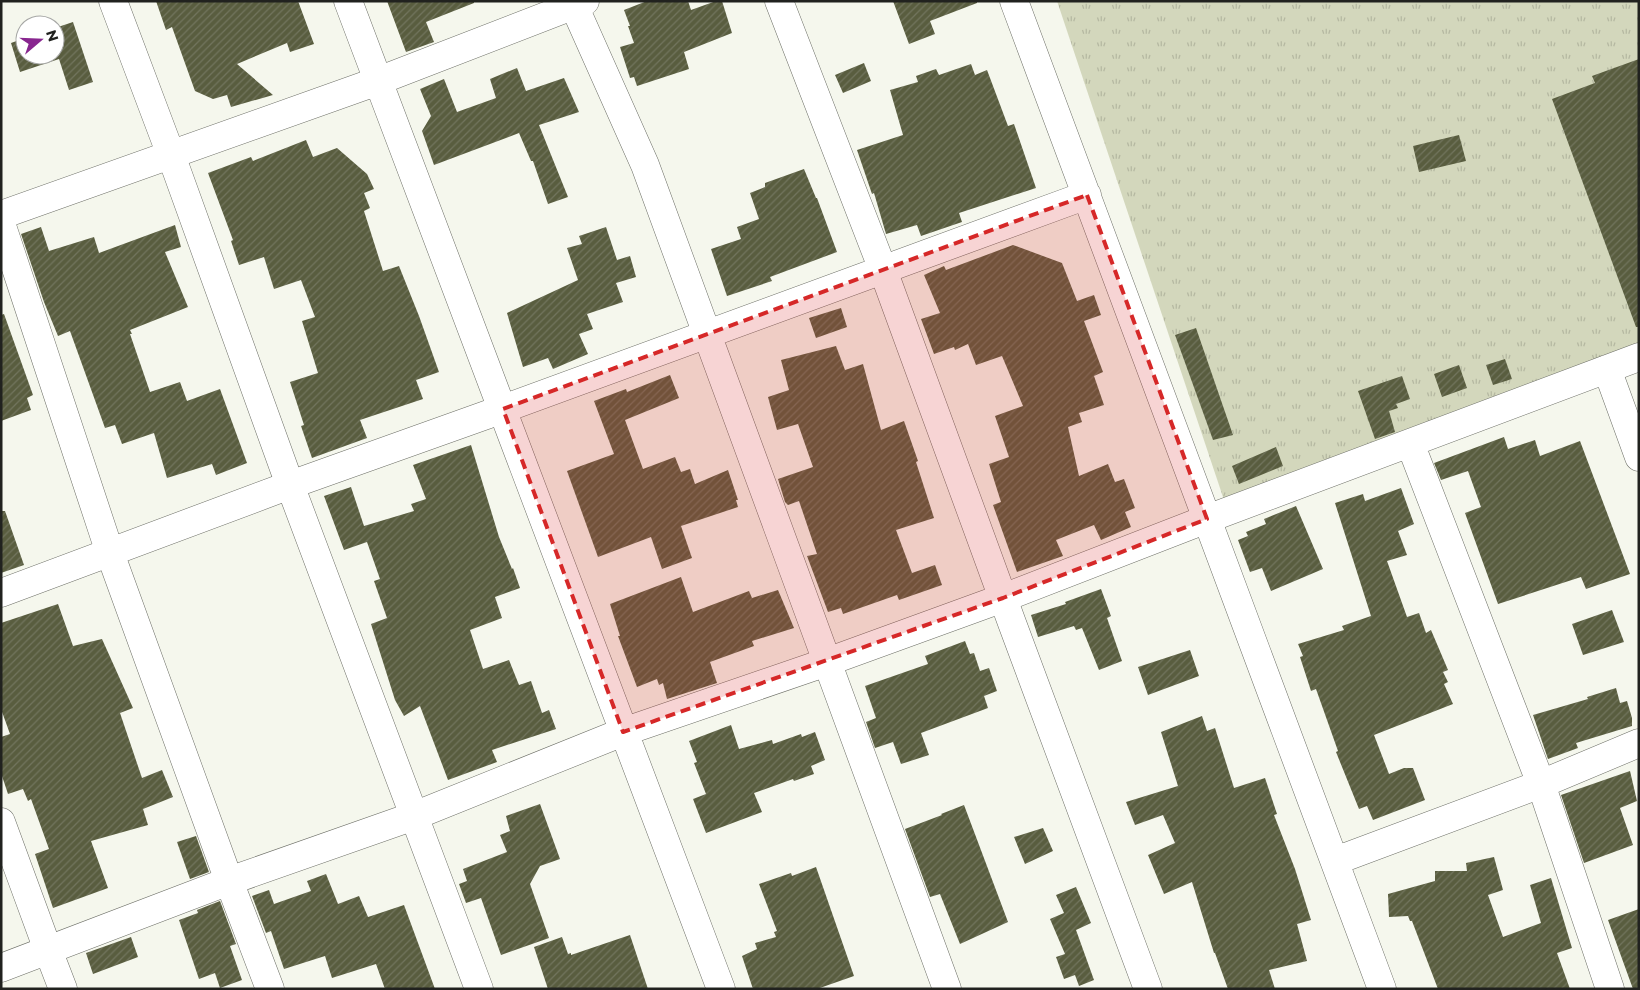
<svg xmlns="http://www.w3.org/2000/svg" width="1640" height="990" viewBox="0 0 1640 990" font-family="Montserrat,sans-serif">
<defs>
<pattern id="grass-tufts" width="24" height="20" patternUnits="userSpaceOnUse" patternTransform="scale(1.25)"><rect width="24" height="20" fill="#d3d7bc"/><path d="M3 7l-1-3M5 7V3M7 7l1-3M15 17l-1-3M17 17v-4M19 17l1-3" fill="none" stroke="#b5b8a1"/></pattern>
<pattern id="building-hatch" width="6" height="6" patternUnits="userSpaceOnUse" patternTransform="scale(1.25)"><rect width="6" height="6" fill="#595d3f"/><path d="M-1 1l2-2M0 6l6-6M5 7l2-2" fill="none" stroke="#72755e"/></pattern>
</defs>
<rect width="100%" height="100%" fill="#f5f7ed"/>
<path fill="url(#grass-tufts)" d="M 1057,1 L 1639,1 L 1639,357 L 1227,509 Z"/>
<path fill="url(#building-hatch)" d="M 156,1 L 298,1 L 314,44 L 290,52 L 287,43 L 237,64 L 273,95 L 231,107 L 227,95 L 213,99 L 195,91 L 172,27 L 166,30 Z
M 387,1 L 474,1 L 474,3 L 426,22 L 434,42 L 406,52 Z
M 647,1 L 688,1 L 691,10 L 716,1 L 722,1 L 732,33 L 684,52 L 689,69 L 637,86 L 634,77 L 630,78 L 620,47 L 634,43 L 628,26 L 630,26 L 624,10 Z
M 893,1 L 977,1 L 977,3 L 930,21 L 935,34 L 909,44 Z
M 73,22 L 93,82 L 69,90 L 59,59 L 20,72 L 11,43 L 25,38 L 25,55 L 55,55 L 55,28 Z
M 1639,59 L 1639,327 L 1636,327 L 1552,99 L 1595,83 L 1592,76 Z
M 864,63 L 871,81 L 843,93 L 835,75 Z
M 971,64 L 975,75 L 987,70 L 1008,126 L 1014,124 L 1036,188 L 959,213 L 962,222 L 921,236 L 917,225 L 886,234 L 874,193 L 872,194 L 857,150 L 903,135 L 890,90 L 918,82 L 916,76 L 936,69 L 939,75 Z
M 517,68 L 526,91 L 564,78 L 579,112 L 539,125 L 568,197 L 548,204 L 533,161 L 531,161 L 519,133 L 434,165 L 422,131 L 431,116 L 420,89 L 444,79 L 457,112 L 496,98 L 490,79 Z
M 1459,135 L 1466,161 L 1419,172 L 1413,146 Z
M 306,140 L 313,157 L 337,148 L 367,174 L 374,189 L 364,193 L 370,208 L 364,211 L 383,271 L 399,266 L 419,316 L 439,372 L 416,380 L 423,399 L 360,420 L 367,438 L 312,458 L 301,426 L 304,425 L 290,382 L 318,373 L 302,321 L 315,317 L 301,280 L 274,289 L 264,257 L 239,265 L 231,241 L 233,240 L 208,173 L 251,157 L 253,161 Z
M 804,169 L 816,198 L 817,198 L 837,252 L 770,277 L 772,281 L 727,296 L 711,249 L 741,239 L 737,227 L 759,219 L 750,193 L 765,187 L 765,183 Z
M 175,225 L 181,247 L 165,252 L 188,307 L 130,330 L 132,334 L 130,334 L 150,392 L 180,382 L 187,401 L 220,389 L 247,463 L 216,475 L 212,464 L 167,478 L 154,433 L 122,444 L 115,425 L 105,428 L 70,331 L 58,336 L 44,302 L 21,234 L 41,227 L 49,251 L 94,237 L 99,253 Z
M 606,227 L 617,260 L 630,256 L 636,277 L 616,283 L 623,302 L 587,314 L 593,329 L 579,334 L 588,354 L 553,369 L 548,358 L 523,367 L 507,313 L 578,280 L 567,248 L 582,244 L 579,236 Z
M 1013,245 L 1062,263 L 1077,301 L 1094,295 L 1101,315 L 1084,321 L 1103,372 L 1094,376 L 1104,405 L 1079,413 L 1082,422 L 1068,427 L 1079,476 L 1108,464 L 1115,482 L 1124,479 L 1135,508 L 1125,512 L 1131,527 L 1101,540 L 1094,525 L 1056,540 L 1063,556 L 1017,572 L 993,505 L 1001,502 L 989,464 L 1009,457 L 995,416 L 1023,406 L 1002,356 L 976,365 L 968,344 L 955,350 L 954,347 L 934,354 L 921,319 L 940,313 L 924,275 L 944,266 L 946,270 Z
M 841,308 L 847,327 L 816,338 L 809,318 Z
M 4,314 L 33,395 L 27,398 L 31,410 L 1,421 L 1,315 Z
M 1196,328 L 1233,435 L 1213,440 L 1175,335 Z
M 836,346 L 845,370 L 863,364 L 881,430 L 904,421 L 918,461 L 916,462 L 934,518 L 896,530 L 912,573 L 935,565 L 942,585 L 899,600 L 897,595 L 843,614 L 841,608 L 828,612 L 807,556 L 817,554 L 799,501 L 788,505 L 785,502 L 778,479 L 813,467 L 798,424 L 777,430 L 768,397 L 789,390 L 781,360 Z
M 1505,359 L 1512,379 L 1493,385 L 1486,365 Z
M 1459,365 L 1467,388 L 1442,397 L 1434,374 Z
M 670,375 L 679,398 L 625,420 L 643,469 L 675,457 L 681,472 L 690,469 L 695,484 L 728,470 L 738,500 L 736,500 L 738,507 L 681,526 L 692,558 L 662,569 L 651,537 L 598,557 L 567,471 L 614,454 L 594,401 L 626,389 L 627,392 Z
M 1402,376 L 1410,399 L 1396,404 L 1398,408 L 1389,411 L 1395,432 L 1375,439 L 1358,391 Z
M 1504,437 L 1508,449 L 1535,440 L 1540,456 L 1580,441 L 1630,574 L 1586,589 L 1581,577 L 1498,604 L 1465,513 L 1481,507 L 1468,471 L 1441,480 L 1434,463 Z
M 471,445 L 499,537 L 512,569 L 513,568 L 520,588 L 495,597 L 502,618 L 470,630 L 483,669 L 509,660 L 519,685 L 531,681 L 542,713 L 549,710 L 556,729 L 492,750 L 497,762 L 448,780 L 420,706 L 404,716 L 395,700 L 371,624 L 387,618 L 374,581 L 380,579 L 367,542 L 344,550 L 324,496 L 351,487 L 364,526 L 414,511 L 411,504 L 426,499 L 413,465 Z
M 1276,447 L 1283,466 L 1239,484 L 1232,466 Z
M 1401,488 L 1414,524 L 1398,531 L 1407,555 L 1387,561 L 1407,617 L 1419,613 L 1426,633 L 1431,630 L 1448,670 L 1443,672 L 1448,682 L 1444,684 L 1453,704 L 1374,735 L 1389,774 L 1404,768 L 1413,768 L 1425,800 L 1373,820 L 1367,806 L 1359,809 L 1336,752 L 1338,751 L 1316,689 L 1311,691 L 1300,657 L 1303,656 L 1298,644 L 1344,630 L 1342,626 L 1371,616 L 1335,503 L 1363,494 L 1365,501 Z
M 1296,506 L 1323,569 L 1271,591 L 1262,568 L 1250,572 L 1238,540 L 1248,536 L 1246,532 L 1266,524 L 1264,519 Z
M 1,511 L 5,511 L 24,565 L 1,573 Z
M 681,577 L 693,612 L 749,591 L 752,598 L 778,590 L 794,628 L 752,641 L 754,646 L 710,662 L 717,683 L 667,699 L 663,683 L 659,685 L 657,679 L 637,687 L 618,636 L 620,636 L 610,604 Z
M 1101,589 L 1111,616 L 1107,618 L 1122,661 L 1099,670 L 1082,628 L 1076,630 L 1074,626 L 1038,637 L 1031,615 L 1066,604 L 1065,602 Z
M 58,604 L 73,646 L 102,639 L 133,708 L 120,713 L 142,778 L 162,770 L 173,797 L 143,809 L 148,825 L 91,841 L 108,888 L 53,908 L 35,854 L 49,849 L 31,799 L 28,801 L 23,789 L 8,794 L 1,773 L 1,737 L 10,734 L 1,709 L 1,623 Z
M 1612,610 L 1624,642 L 1583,655 L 1572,624 Z
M 965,641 L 970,654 L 974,653 L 980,671 L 989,668 L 997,691 L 984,696 L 988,708 L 921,733 L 929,755 L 901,764 L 893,742 L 875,748 L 866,722 L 876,718 L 865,686 L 928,664 L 925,656 Z
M 1190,650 L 1199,676 L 1148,695 L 1138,667 Z
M 1616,688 L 1620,703 L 1627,701 L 1632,718 L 1632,726 L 1576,743 L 1578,748 L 1548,759 L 1533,715 L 1588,699 L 1587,697 Z
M 1202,716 L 1207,731 L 1215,728 L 1234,788 L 1265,778 L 1277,814 L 1274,815 L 1295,869 L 1311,920 L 1297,924 L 1307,961 L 1269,970 L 1275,989 L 1228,989 L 1215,953 L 1214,953 L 1192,882 L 1164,894 L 1148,855 L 1175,843 L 1163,815 L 1135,825 L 1126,802 L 1178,786 L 1161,732 Z
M 731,725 L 739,749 L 772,740 L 773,744 L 801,734 L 802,737 L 815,732 L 825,760 L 811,766 L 814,774 L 794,781 L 793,779 L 754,793 L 762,812 L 706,833 L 693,799 L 706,794 L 694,763 L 697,762 L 689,741 Z
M 1630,771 L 1637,801 L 1620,808 L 1633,845 L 1584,863 L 1561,795 Z
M 540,804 L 560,859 L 540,866 L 530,884 L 549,938 L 501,955 L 481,898 L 466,903 L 459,884 L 467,881 L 463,869 L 507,852 L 500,835 L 510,831 L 506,816 Z
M 964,805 L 1008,922 L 960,944 L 940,894 L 930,897 L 905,829 L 942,815 L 941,814 Z
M 1043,828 L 1053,851 L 1025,864 L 1014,837 Z
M 196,836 L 209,872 L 190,879 L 177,842 Z
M 1494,857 L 1503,890 L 1488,895 L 1503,937 L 1541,923 L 1530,885 L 1551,878 L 1572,948 L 1557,953 L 1570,989 L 1438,989 L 1412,921 L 1410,921 L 1408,916 L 1389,917 L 1388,894 L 1435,881 L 1435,871 L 1467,871 L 1466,863 Z
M 816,867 L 854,976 L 817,989 L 753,989 L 742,956 L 757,949 L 755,943 L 776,937 L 774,932 L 777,931 L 759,884 L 791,873 L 792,876 Z
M 326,874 L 338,904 L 359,896 L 368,917 L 404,905 L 435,989 L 385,989 L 376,964 L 332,978 L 325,956 L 284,969 L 271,931 L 266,933 L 252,896 L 269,890 L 274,904 L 311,891 L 307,881 Z
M 1076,887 L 1091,923 L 1076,930 L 1094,980 L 1079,986 L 1075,975 L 1064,979 L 1056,957 L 1065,954 L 1050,919 L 1064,913 L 1056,895 Z
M 220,901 L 236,944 L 230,946 L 242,980 L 220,988 L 215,973 L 199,979 L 179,920 L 198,913 L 197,910 Z
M 1639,909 L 1639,989 L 1633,989 L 1608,920 Z
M 630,935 L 648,989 L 548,989 L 534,947 L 562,937 L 568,954 L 571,953 L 571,955 Z
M 131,937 L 138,957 L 93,974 L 86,953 Z"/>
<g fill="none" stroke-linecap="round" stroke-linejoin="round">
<g stroke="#6d6f67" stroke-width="29">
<path id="street" d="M 113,1 L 171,155 L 290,485 L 479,989
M 348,1 L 721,989
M 572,1 L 645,165 L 947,989
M 779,1 L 883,270 L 1012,623 L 1148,989
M 1014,1 L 1382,989
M 1,215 L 378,81 L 585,1
M 1,223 L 110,553 L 229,881 L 270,989
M 1607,369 L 1639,457
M 1410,443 L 1541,784 L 1610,989
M 1,593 L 290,485 L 503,409 L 1087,195
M 1,822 L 48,950 L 63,989
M 1335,861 L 1541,784 L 1639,743
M 1,968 L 229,881 L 414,816 L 623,732 L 827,662 L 1003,598 L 1207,519 L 1639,357"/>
</g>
<use href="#street" stroke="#fff" stroke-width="28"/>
</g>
<path fill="#d62828" fill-opacity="0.2" stroke="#d62828" stroke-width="4" stroke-dasharray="10 6" stroke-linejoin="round" d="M 1087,195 L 1207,519 L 1003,598 L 623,732 L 503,409 Z"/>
<rect width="1640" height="990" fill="none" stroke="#21221f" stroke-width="5"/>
<g transform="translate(40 40) rotate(71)"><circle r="24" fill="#ffffff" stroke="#a6a7a5"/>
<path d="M0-4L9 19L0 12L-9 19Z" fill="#88268f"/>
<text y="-8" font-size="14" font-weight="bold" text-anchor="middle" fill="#21221f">N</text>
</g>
</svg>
